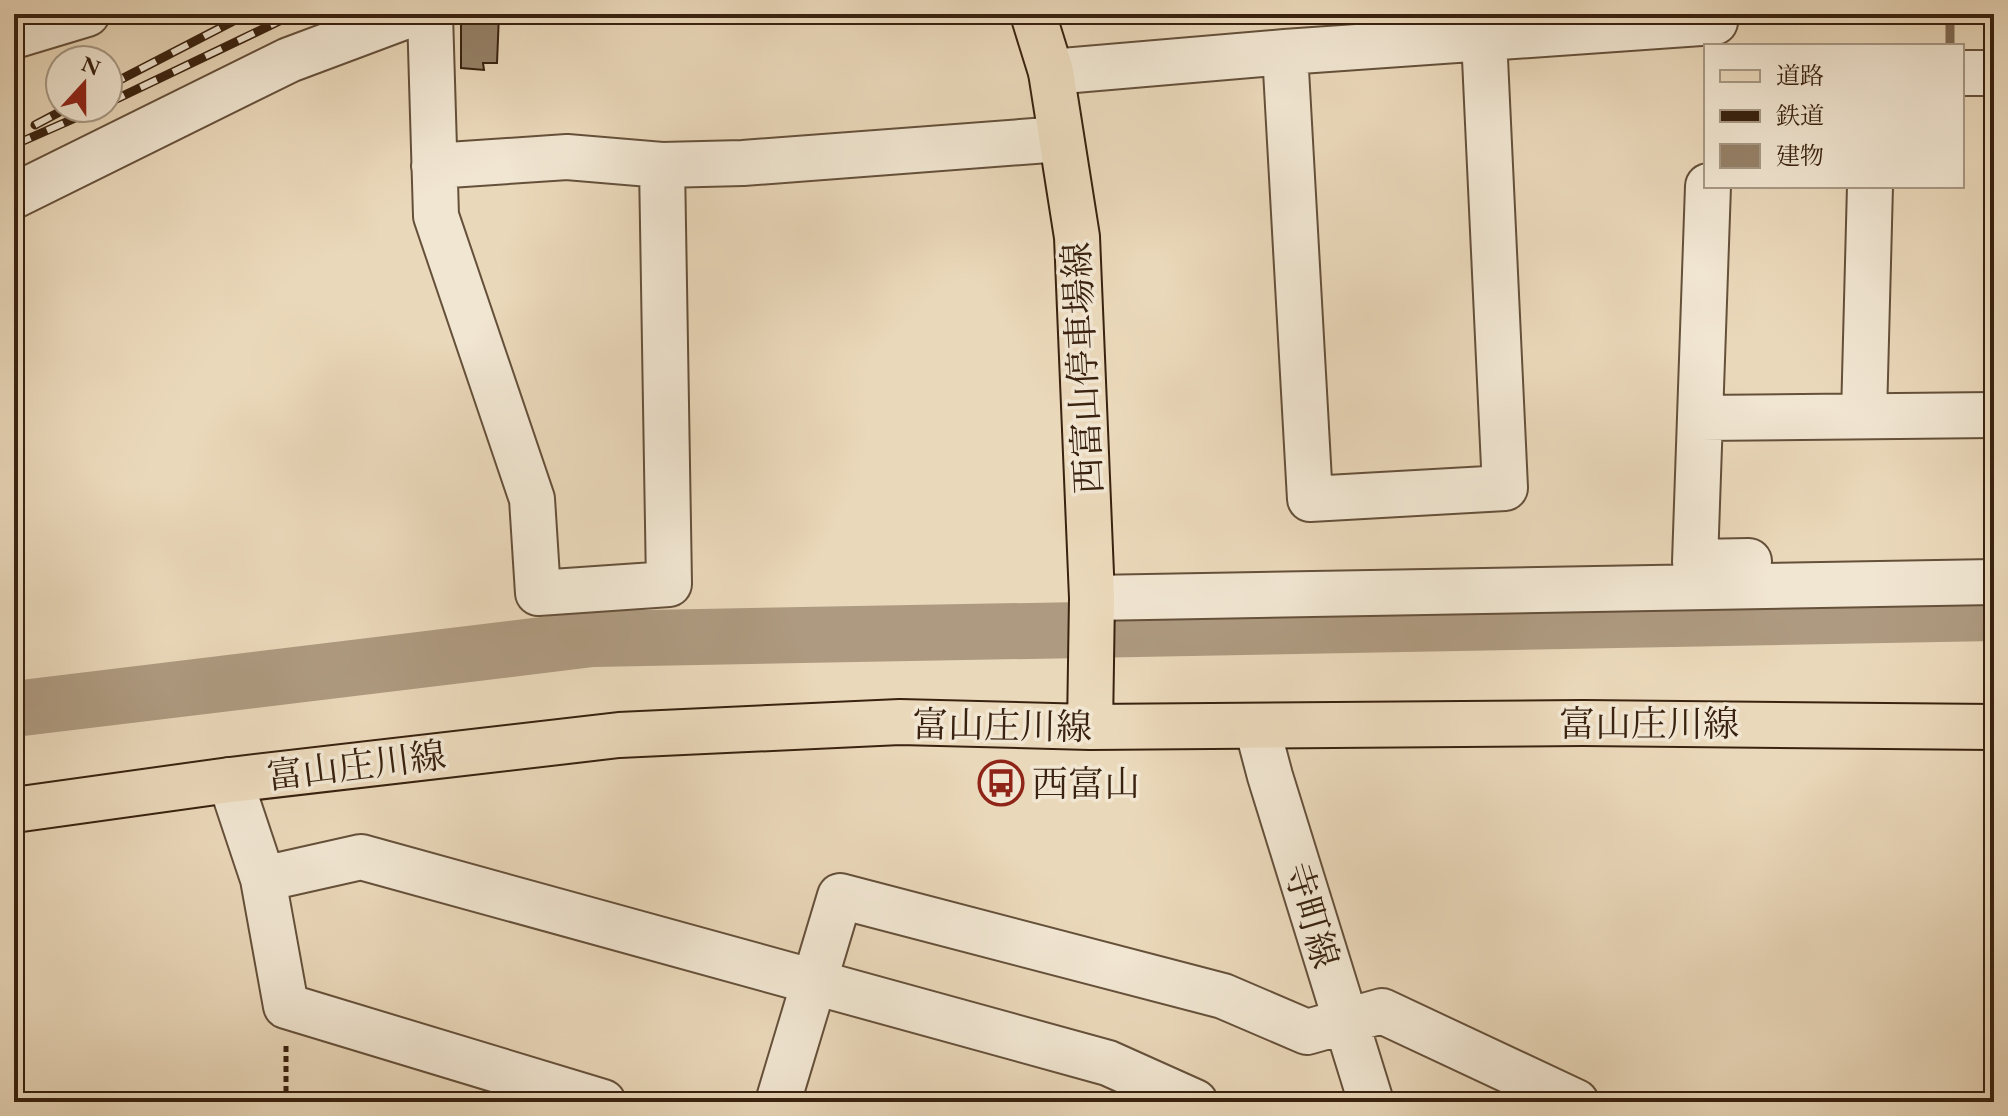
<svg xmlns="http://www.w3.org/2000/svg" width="2008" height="1116" viewBox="0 0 2008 1116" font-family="'EB Garamond','Noto Serif JP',serif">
<rect width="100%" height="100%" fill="#ead8ba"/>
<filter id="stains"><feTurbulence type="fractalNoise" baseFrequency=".0025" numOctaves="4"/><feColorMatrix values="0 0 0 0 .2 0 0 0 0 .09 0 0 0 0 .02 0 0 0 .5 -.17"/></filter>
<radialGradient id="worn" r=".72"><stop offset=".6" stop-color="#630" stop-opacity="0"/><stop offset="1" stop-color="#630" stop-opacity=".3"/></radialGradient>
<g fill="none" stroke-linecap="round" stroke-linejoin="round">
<path stroke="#7f6a53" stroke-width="9" d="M 1950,14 L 1950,46"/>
<path stroke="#ae9a80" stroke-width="56" d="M 14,709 L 592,639 L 1994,613"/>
</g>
<path fill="#958168" stroke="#39220f" stroke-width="2" d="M 461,14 L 499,14 L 497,63 L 483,63 L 484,70 L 461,68 Z"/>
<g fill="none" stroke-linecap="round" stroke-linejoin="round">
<g stroke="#65503a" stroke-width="48">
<path id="minor" d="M 430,14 L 436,216 L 532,499 L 538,593 L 669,584 L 662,165
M 14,36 L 87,14
M 1285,52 L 1310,499 L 1505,488 L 1484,37
M 1051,72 L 1285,52 L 1715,22
M 1962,73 L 1994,73
M 434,166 L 567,157 L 662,165 L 743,163 L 1061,139
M 1708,186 L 1695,562 L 1749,561
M 14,196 L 289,60 L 412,14
M 1864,416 L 1870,186
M 1701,418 L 1994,415
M 1092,598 L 1994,582
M 1257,727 L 1270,776 L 1371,1102
M 230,780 L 263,879 L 286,1006 L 603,1102
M 263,879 L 361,857 L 1108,1063 L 1195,1102
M 778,1102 L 840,896 L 1223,996 L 1307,1032 L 1382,1011 L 1576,1102"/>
</g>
<g stroke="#39220f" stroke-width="48">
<path id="major" d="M 1033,14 L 1051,72 L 1077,237 L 1092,598 L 1090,727
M 14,810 L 230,780 L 619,735 L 900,722 L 1090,727 L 1583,723 L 1994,727"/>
</g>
<path stroke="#39220f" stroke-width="5" stroke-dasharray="6 4" stroke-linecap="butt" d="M 286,1102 L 286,1043"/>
<use href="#minor" stroke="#f1e6d2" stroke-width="44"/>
<use href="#major" stroke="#ead8ba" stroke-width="44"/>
<g stroke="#39220f" stroke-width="9">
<path id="rail" d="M 108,86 L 247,14
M 108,103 L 294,14
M 35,125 L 67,108
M 14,145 L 98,108"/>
</g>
<use href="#rail" stroke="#f1e6d2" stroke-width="6" stroke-dasharray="18" stroke-linecap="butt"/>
</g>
<defs>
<g id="bus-ring" transform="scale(2.3)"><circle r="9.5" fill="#f1e6d2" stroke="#8f2418" stroke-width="1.5"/><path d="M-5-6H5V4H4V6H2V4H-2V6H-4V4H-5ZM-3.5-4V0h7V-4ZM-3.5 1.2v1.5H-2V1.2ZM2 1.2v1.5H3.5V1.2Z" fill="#8f2418"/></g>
</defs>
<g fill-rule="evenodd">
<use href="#bus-ring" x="1001" y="783"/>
</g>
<g text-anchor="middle" stroke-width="7" stroke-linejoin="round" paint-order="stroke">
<g font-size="36" fill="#39220f" stroke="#f1e6d2">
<text transform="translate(1082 368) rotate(-93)" y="13">西富山停車場線</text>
<text x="1649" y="736">富山庄川線</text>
<text transform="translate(1002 725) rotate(1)" y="13">富山庄川線</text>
<text transform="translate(356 765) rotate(-7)" y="13">富山庄川線</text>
<text transform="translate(1312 915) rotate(73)" y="13">寺町線</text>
</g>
<g font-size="36" fill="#39220f" stroke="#f1e6d2" text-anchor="start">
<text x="1032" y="796">西富山</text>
</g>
</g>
<rect width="2008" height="1116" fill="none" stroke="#ead8ba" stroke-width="48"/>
<rect x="16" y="16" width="1976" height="1084" fill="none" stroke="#39220f" stroke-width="4"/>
<rect x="24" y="24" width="1960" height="1068" fill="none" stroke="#39220f" stroke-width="2"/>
<rect x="1704" y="44" width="260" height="144" fill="#f1e6d2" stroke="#a79884" stroke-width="2"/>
<rect x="1720" y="70" width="40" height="12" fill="#ead8ba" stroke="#a79884" stroke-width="2"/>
<text x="1776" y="84" font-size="24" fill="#39220f">道路</text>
<rect x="1720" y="110" width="40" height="12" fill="#39220f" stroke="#a79884" stroke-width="2"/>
<text x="1776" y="124" font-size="24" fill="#39220f">鉄道</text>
<rect x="1720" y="144" width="40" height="24" fill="#958168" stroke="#a79884" stroke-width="2"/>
<text x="1776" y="164" font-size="24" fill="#39220f">建物</text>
<g transform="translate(84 84) rotate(21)"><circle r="38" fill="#f1e6d2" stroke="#a79884" stroke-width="2"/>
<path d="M0-6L14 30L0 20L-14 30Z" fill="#8f2418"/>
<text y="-12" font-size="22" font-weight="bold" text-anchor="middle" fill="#39220f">N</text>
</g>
<rect width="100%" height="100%" filter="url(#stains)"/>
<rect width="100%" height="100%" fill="url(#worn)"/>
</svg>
